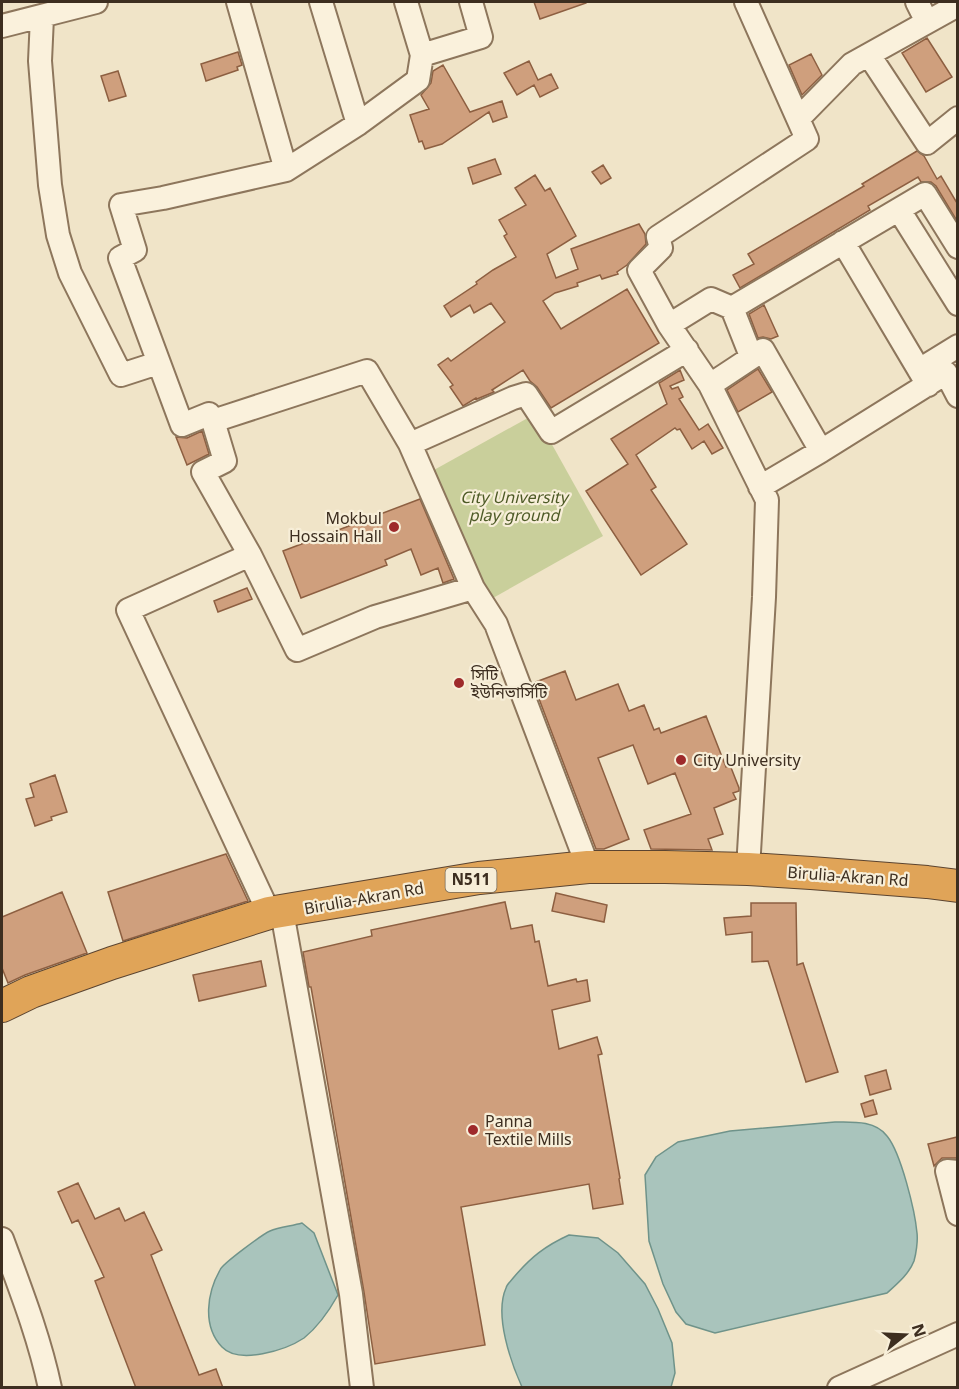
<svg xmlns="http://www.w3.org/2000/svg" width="959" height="1389" viewBox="0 0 959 1389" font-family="Georgia,'Noto Sans Bengali',serif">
<rect width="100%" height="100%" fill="#f0e4c8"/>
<path fill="#c9cf9b" d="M 535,414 L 603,536 L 493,598 L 425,475 Z"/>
<path fill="#a9c4bc" stroke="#6f938a" stroke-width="1.5" d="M 835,1122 C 852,1122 875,1120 887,1136 C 901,1153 915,1211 917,1233 C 918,1241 916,1254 914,1261 C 909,1274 897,1284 887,1293 L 715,1333 L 686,1324 L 676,1312 L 663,1284 L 649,1241 L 645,1175 L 656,1157 L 678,1142 L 730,1131 Z
M 302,1223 L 314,1233 L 338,1295 C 329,1311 319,1326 304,1338 C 286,1350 239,1365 222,1347 C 202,1326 207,1293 220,1270 C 222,1264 263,1234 270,1231 C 279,1227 292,1226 302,1223 Z
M 569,1235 L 598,1238 L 618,1253 L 645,1284 L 658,1309 L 672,1343 L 675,1373 L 671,1387 L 522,1387 C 511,1363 494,1315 506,1288 C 507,1284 511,1281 514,1277 C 531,1257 545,1246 569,1235 Z"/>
<path fill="#cf9f7d" stroke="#8d5f41" stroke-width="1.5" d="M 534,2 L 586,2 L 586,3 L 540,19 Z
M 927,38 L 952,77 L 926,92 L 902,53 Z
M 238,52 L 242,65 L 237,67 L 238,70 L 206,81 L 201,64 Z
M 811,54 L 822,75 L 802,95 L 789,65 Z
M 529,61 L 538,80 L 551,74 L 558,88 L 540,97 L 534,85 L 517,95 L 504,73 Z
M 443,65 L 470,112 L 502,101 L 507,117 L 493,122 L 489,112 L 442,144 L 425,149 L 422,141 L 419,142 L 410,115 L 429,109 L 421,95 L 431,83 L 433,71 Z
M 118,71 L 126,96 L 109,101 L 101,76 Z
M 917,151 L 924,156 L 937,179 L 941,176 L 957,203 L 957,221 L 936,186 L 931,182 L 921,182 L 918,177 L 868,206 L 870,210 L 740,288 L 733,275 L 754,264 L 748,254 L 864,186 L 862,184 Z
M 495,159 L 501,174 L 473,184 L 468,168 Z
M 603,165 L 611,178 L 601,184 L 592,172 Z
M 535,175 L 545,191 L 550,188 L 576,236 L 547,254 L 556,278 L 578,269 L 571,249 L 639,224 L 645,234 L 646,244 L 627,265 L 617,272 L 618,274 L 602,279 L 600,275 L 577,283 L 578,286 L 555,293 L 543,301 L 561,329 L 627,289 L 659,343 L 551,408 L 537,387 L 530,381 L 523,370 L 492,390 L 494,392 L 477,399 L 476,398 L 463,406 L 450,387 L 453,385 L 438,365 L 448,358 L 451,361 L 505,322 L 491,303 L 474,313 L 470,305 L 451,317 L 444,306 L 477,284 L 476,282 L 493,270 L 516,257 L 504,236 L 507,234 L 499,220 L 526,205 L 515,188 Z
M 764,305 L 778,336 L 771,339 L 763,337 L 758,338 L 749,314 Z
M 758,369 L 772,392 L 738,412 L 727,390 Z
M 680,370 L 684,380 L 670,386 L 672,389 L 678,387 L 683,397 L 679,399 L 699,430 L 708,424 L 723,448 L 712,454 L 704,441 L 692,449 L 680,429 L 677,430 L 675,428 L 636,455 L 656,487 L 651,490 L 687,544 L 641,575 L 586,491 L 628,464 L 611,439 L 667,404 L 659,383 Z
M 202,431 L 209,454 L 187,465 L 176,437 L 187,438 Z
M 420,499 L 454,579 L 443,583 L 438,568 L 421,575 L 411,549 L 385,560 L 387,565 L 301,598 L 283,551 Z
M 247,588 L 252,599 L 218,612 L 214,601 Z
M 565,671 L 576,700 L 618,684 L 629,711 L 644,705 L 654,730 L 659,728 L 661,733 L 706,716 L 726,767 L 730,765 L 739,788 L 739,791 L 733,793 L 736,799 L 714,808 L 723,834 L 708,839 L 712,850 L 651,849 L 644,830 L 691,814 L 675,773 L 648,784 L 633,745 L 598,758 L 629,839 L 604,849 L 596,849 L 533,683 Z
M 55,775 L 67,812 L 51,817 L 52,820 L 35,826 L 26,799 L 34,797 L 30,784 Z
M 226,854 L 248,901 L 123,941 L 108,892 Z
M 62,892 L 87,953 L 25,975 L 8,983 L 2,968 L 2,917 Z
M 556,893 L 607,905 L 604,922 L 552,911 Z
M 505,902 L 511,929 L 532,925 L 535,942 L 539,941 L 548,986 L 576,979 L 577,982 L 587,980 L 590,1001 L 552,1010 L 559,1049 L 597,1037 L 602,1054 L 598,1055 L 620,1178 L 619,1179 L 623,1204 L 593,1209 L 589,1184 L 461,1207 L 485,1345 L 375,1364 L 364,1292 L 311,987 L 309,987 L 303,952 L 372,936 L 371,930 Z
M 751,903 L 796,903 L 797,965 L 803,963 L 838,1072 L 806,1082 L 768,961 L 752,962 L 752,932 L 726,935 L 724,918 L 751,916 Z
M 261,961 L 266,986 L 199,1001 L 193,975 Z
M 886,1070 L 891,1089 L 870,1095 L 865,1076 Z
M 873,1100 L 877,1114 L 865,1117 L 861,1104 Z
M 957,1137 L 957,1158 L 942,1158 L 934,1166 L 928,1144 Z
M 78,1183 L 95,1219 L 119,1208 L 125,1221 L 144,1212 L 162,1250 L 151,1255 L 199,1375 L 216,1369 L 223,1388 L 136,1388 L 95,1281 L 104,1277 L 78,1220 L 72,1223 L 58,1192 Z"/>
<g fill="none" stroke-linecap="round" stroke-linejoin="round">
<g stroke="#8d765c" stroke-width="26">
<path id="minor" d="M 238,2 L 286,170
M 321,2 L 358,124
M 746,2 L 807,139 L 658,237 L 661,248 L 639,270 L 669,325 L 710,385 L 767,500 L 764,597 L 748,869
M 917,2 L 927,22
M 42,17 L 40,61 L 50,185 L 58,235 L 70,273 L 121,375 L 158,363
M 2,26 L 96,2
M 422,55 L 481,37 L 471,2
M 869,55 L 927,143 L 958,118
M 798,119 L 852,64 L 958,5
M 899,210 L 958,304
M 843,242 L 928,385
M 669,325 L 711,299 L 732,308
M 751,356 L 732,308 L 925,194 L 958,247
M 919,370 L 958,346
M 710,385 L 763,350 L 821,451 L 760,487
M 213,421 L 209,414 L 182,425 L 120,258 L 135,250 L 121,205 L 163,198 L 286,170 L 358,124 L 418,80 L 422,55 L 406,2
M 410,444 L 473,588
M 821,451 L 946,373 L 958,396
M 250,555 L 128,610 L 269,913
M 588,867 L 496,624 L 473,588 L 375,617 L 297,650 L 250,555 L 203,472 L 225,461 L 213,421 L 367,371 L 410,444 L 513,398 L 526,394 L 551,432 L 687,350
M 282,912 L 351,1294 L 362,1388
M 958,1172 L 947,1171 L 958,1214
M 2,1239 C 20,1288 39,1336 50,1388
M 839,1388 L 958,1334"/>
</g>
<g stroke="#5b4430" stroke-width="34">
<path id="highway" d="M 2,1006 L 31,992 L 112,963 L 269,913 L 479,878 L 588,867 L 665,867 L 748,869 L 811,873 L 927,882 L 958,886"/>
</g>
<use href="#minor" stroke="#faf1dc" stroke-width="22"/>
<use href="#highway" stroke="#e0a458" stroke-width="32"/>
</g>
<g fill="#9e2a2b" stroke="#f7eed8" stroke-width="2">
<circle cx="394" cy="527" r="6"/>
<circle cx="459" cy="683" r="6"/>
<circle cx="681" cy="760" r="6"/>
<circle cx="473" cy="1130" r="6"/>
</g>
<g text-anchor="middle" stroke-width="4.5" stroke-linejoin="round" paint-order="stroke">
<rect fill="#f7eed8" stroke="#756857" stroke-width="1.5" x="445.5" y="868" width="51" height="24" rx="4.5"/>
<g font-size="15" font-weight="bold" fill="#3d2e20">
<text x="471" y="885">N511</text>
</g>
<g font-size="16" font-style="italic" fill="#4d5a26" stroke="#f7eed8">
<text x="514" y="503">City University<tspan x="514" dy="18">play ground</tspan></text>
</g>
<g font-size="16" fill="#3d2e20" stroke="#f7eed8" text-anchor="start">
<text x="382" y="524" text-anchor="end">Mokbul<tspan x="382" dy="18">Hossain Hall</tspan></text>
<text x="471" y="680">সিটি<tspan x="471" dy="18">ইউনিভার্সিটি</tspan></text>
<text x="693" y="766">City University</text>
<text x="485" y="1127">Panna<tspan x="485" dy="18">Textile Mills</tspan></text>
</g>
<g font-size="16" fill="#3d2e20" stroke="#f7eed8">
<text transform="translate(848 876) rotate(4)" y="6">Birulia-Akran Rd</text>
<text transform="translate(364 898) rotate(-10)" y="6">Birulia-Akran Rd</text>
</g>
</g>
<rect width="959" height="1389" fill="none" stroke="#3d2e20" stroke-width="6"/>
<g transform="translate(905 1335) rotate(72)" stroke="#f7eed8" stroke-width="4.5" paint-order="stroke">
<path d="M0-4.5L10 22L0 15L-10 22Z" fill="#3d2e20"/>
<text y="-9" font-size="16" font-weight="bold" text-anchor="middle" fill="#3d2e20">N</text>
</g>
</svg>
